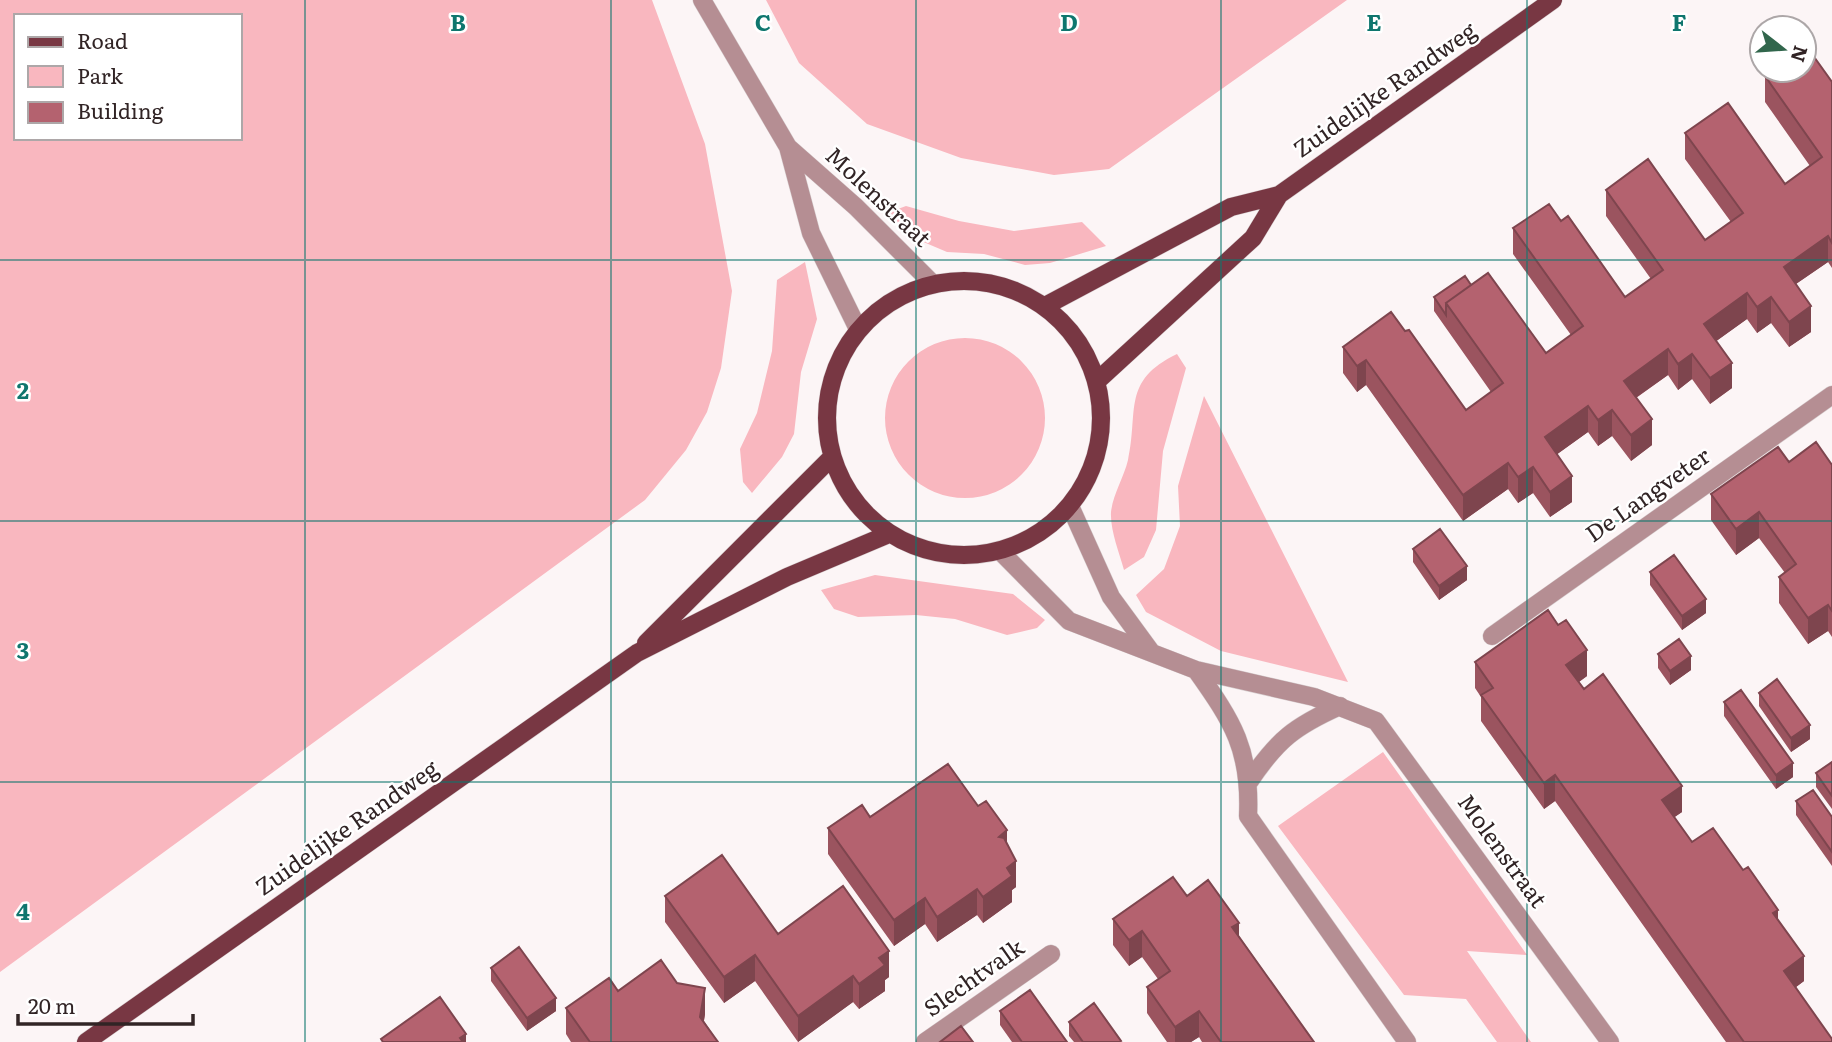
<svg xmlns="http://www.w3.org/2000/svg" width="1832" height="1042" viewBox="0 0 1832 1042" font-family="Literata,serif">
<rect width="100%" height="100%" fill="#fcf5f6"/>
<path fill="#f9b7bf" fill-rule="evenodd" d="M 0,0 L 652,0 L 705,144 L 732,291 L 721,368 L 707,412 L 686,450 L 645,500 L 0,972 ZM 16,16 L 240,16 L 240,138 L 16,138 Z
M 766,0 L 1347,0 L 1109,169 L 1054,175 L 961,158 L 867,124 L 799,63 Z
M 906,206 L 959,221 L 1014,231 L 1082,222 L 1106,246 L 1050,263 L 1025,265 L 984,254 L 947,252 L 914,238 L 887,213 Z
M 805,262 L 817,319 L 801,372 L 794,434 L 782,457 L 752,493 L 743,482 L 740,449 L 757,413 L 772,351 L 777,280 Z
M885 418a80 80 0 1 1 160 0a80 80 0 1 1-160 0Z
M 1177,354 L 1186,368 L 1163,451 L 1156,530 L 1144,557 L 1124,570 C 1119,552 1110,530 1111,512 C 1113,494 1124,477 1128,460 C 1139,411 1121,381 1177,354 Z
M 1204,396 L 1348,682 L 1221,651 L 1146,612 L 1136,595 L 1164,569 L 1180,526 L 1178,486 Z
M 875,575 L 1013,594 L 1045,620 L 1037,628 L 1007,635 L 955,619 L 916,615 L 858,617 L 834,609 L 821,590 Z
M 1383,752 L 1527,955 L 1467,951 L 1531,1042 L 1497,1042 L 1466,999 L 1404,995 L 1278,826 Z"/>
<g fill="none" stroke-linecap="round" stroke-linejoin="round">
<g stroke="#d7cfd0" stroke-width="19">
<path id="minor" d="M 702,0 L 788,147 L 811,233 L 858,329
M 788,147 L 856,207 L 932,283
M 1070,506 L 1111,597 L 1152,653
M 1000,551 L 1069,621 L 1196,670 L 1314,697 L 1376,721 L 1610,1042
M 1492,636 L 1832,395
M 1196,670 C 1233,722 1251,750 1248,816 L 1407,1042
M 1249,782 C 1277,740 1295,726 1340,706
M 925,1042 L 1051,954"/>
</g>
<g stroke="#d7cfd0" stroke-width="19">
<path id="major" d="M827 418a137 137 0 1 1 274 0a137 137 0 1 1-274 0Z
M 1045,306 L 1231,207 L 1279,195 L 1553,0
M 1096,382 L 1253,238 L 1279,195
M 646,643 L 832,457
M 86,1042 L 637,653 L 787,577 L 889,534"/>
</g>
<use href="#minor" stroke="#b58e93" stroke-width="18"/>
<use href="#major" stroke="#783743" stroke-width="18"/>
</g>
<path fill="#9b545f" d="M 1765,76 L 1832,82 L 1832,268 L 1828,262 L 1796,284 L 1811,332 L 1789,347 L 1771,323 L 1757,333 L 1747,319 L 1716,341 L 1732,388 L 1710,404 L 1692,379 L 1678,390 L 1668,375 L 1636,398 L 1652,445 L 1631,461 L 1612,436 L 1598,446 L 1588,432 L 1557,454 L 1572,502 L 1550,517 L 1533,493 L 1518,503 L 1508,489 L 1463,521 L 1366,385 L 1357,392 L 1343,373 L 1343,347 L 1466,410 L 1491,392 L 1434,311 L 1434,297 L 1471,285 L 1546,353 L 1571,335 L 1513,254 L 1513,228 L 1561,221 L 1625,297 L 1651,279 L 1606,216 L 1606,190 L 1705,240 L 1731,222 L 1685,159 L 1685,133 L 1785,184 L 1810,166 L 1765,102 Z
M 1789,462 L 1832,465 L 1832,637 L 1828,631 L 1808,644 L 1779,603 L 1779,577 L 1785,573 L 1759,538 L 1736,555 L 1711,520 L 1711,494 Z
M 1413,549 L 1467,580 L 1439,600 L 1413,562 Z
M 1650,572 L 1706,613 L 1682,630 L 1650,585 Z
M 1558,625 L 1587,676 L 1579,682 L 1682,812 L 1674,817 L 1692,842 L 1778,920 L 1804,981 L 1796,987 L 1832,1042 L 1726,1042 L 1555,801 L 1544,809 L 1481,721 L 1481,697 L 1475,688 L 1475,662 Z
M 1658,654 L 1691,670 L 1670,685 L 1658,668 Z
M 1759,693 L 1810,739 L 1791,752 L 1759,706 Z
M 1724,702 L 1793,777 L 1776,789 L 1724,716 Z
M 1832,762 L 1832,809 L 1816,787 L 1816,773 Z
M 1796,801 L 1832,817 L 1832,866 L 1796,815 Z
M 978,806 L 1007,845 L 1016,887 L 1012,890 L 1012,902 L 983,923 L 977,915 L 937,942 L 925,924 L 894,946 L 828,854 L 828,828 L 870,817 Z
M 665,896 L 778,934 L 889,977 L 885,980 L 885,991 L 859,1009 L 853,1002 L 798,1042 L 755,981 L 724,1003 L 665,922 Z
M 1187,896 L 1239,936 L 1314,1042 L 1202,1042 L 1199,1037 L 1191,1042 L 1167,1042 L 1147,1013 L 1147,987 L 1158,979 L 1142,957 L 1129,966 L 1113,945 L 1113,919 Z
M 491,968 L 556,1011 L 527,1031 L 491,981 Z
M 677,983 L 705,1014 L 704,1021 L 718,1042 L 571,1042 L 566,1034 L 566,1008 L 618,991 Z
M 1000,1011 L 1067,1042 L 1012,1042 L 1000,1025 Z
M 1069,1022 L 1121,1042 L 1074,1042 L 1069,1036 Z"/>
<path fill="#7e454e" d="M 1828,236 L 1828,262 L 1784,292 L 1784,267 Z
M 1747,293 L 1747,319 L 1704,350 L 1704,324 Z
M 1771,297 L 1771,323 L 1757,333 L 1757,307 Z
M 1811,306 L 1811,332 L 1789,347 L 1789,322 Z
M 1668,349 L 1668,375 L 1624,406 L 1624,381 Z
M 1692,354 L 1692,379 L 1678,390 L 1678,364 Z
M 1366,360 L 1366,385 L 1357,392 L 1357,366 Z
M 1732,363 L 1732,388 L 1710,404 L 1710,378 Z
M 1588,406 L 1588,432 L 1545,463 L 1545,437 Z
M 1612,410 L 1612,436 L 1598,446 L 1598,420 Z
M 1652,419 L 1652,445 L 1631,461 L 1631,435 Z
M 1508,463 L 1508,489 L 1463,521 L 1463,495 Z
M 1533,467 L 1533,493 L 1518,503 L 1518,477 Z
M 1572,476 L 1572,502 L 1550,517 L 1550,492 Z
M 1759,512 L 1759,538 L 1736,555 L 1736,529 Z
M 1467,566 L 1467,580 L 1439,600 L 1439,586 Z
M 1706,599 L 1706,613 L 1682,630 L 1682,616 Z
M 1828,605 L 1828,631 L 1808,644 L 1808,618 Z
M 1587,650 L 1587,676 L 1566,691 L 1566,665 Z
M 1691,656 L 1691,670 L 1670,685 L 1670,671 Z
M 1810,725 L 1810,739 L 1791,752 L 1791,738 Z
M 1793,763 L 1793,777 L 1776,789 L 1776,775 Z
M 1555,775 L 1555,801 L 1544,809 L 1544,783 Z
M 1682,786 L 1682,812 L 1662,826 L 1662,800 Z
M 1007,830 L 1007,856 L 999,837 Z
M 1016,861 L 1016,887 L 1012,890 L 1012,902 L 983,923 L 983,897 L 1007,868 Z
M 977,889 L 977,915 L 937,942 L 937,917 Z
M 925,898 L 925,924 L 894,946 L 894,920 Z
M 1778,910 L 1778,936 L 1773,913 Z
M 1239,923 L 1239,949 L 1232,927 Z
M 1142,931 L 1142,957 L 1129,966 L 1129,940 Z
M 889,951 L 889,977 L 885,980 L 885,991 L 859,1009 L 859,984 L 879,958 Z
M 755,955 L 755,981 L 724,1003 L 724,977 Z
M 1804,956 L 1804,981 L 1784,996 L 1784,971 Z
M 853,976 L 853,1002 L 798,1042 L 798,1016 Z
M 705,988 L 705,1014 L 700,1042 L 700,1017 Z
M 556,998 L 556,1011 L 527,1031 L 527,1018 Z
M 1199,1011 L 1199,1037 L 1191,1042 L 1175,1042 L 1175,1027 Z
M 466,1034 L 466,1042 L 460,1042 L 460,1038 Z"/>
<path fill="#b4626f" stroke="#7e454e" stroke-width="2" d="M 1807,47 L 1832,82 L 1832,243 L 1828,236 L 1784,267 L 1811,306 L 1789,322 L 1771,297 L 1757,307 L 1747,293 L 1704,324 L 1732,363 L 1710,378 L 1692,354 L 1678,364 L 1668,349 L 1624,381 L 1652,419 L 1631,435 L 1612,410 L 1598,420 L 1588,406 L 1545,437 L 1572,476 L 1550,492 L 1533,467 L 1518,477 L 1508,463 L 1463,495 L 1366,360 L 1357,366 L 1343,347 L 1391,312 L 1405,331 L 1409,330 L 1466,410 L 1503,383 L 1446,303 L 1488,273 L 1546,353 L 1583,326 L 1513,228 L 1549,204 L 1561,221 L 1568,216 L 1625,297 L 1663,270 L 1606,190 L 1648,159 L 1705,240 L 1743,213 L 1685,133 L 1728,103 L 1785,184 L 1822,157 L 1765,76 L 1774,70 L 1804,70 L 1804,49 Z
M 1465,276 L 1471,285 L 1446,303 L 1446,315 L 1434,297 Z
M 1816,442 L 1832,465 L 1832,611 L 1828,605 L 1808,618 L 1779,577 L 1796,564 L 1759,512 L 1736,529 L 1711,494 L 1778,447 L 1789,462 Z
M 1440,529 L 1467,566 L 1439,586 L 1413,549 Z
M 1674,555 L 1706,599 L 1682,616 L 1650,572 Z
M 1548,610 L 1558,625 L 1566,620 L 1587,650 L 1566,665 L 1584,689 L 1603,674 L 1682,786 L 1662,800 L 1692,842 L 1713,828 L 1743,870 L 1748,867 L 1778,910 L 1773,913 L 1804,956 L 1784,971 L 1832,1039 L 1832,1042 L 1744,1042 L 1555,775 L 1544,783 L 1481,695 L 1493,688 L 1475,662 Z
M 1679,639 L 1691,656 L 1670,671 L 1658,654 Z
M 1777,679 L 1810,725 L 1791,738 L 1759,693 Z
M 1741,690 L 1793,763 L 1776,775 L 1724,702 Z
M 1832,762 L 1832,796 L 1816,773 Z
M 948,764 L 978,806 L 986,801 L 1007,830 L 999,837 L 1004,838 L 1016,861 L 1007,868 L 1012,876 L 983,897 L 977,889 L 937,917 L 925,898 L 894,920 L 828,828 L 862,805 L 870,817 Z
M 1813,790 L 1832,817 L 1832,852 L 1796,801 Z
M 722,855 L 778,934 L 843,886 L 889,951 L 879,958 L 885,965 L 859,984 L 853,976 L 798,1016 L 755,955 L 724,977 L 665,896 Z
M 1173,877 L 1187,896 L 1208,880 L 1239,923 L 1232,927 L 1314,1042 L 1221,1042 L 1199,1011 L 1175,1027 L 1147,987 L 1170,971 L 1142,931 L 1129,940 L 1113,919 Z
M 519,947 L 556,998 L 527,1018 L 491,968 Z
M 661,960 L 677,983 L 705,988 L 700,1017 L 718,1042 L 590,1042 L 566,1008 L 609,978 L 618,991 Z
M 1030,990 L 1067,1042 L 1022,1042 L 1000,1011 Z
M 440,997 L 466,1034 L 460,1038 L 463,1042 L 383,1042 L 381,1039 Z
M 1094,1003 L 1121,1041 L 1119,1042 L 1083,1042 L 1069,1022 Z
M 961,1026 L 973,1042 L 940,1042 Z"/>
<path fill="none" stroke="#0f766e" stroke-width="2" stroke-opacity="0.55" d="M 305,0 L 305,1042M 611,0 L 611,1042M 916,0 L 916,1042M 1221,0 L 1221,1042M 1527,0 L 1527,1042M 0,260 L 1832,260M 0,521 L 1832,521M 0,782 L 1832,782"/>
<g text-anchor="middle" stroke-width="5" stroke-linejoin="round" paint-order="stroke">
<g font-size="23" fill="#312425" stroke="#fff">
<text transform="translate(1385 90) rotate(-35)" y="8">Zuidelijke Randweg</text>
<text transform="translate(878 197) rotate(43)" y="8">Molenstraat</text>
<text transform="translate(1648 495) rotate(-35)" y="8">De Langveter</text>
<text transform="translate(347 828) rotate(-35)" y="8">Zuidelijke Randweg</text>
<text transform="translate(1502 851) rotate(54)" y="8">Molenstraat</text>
<text transform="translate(974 978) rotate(-35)" y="8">Slechtvalk</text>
</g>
</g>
<g font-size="23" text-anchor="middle" font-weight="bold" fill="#0f766e" stroke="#fff" stroke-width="5" stroke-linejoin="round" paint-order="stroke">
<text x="458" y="31">B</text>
<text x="763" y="31">C</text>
<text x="1069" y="31">D</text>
<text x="1374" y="31">E</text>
<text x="1679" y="31">F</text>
<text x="23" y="399">2</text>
<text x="23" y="659">3</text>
<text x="23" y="920">4</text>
</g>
<rect x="14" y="14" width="228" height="126" fill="#ffffff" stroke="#ada7a8" stroke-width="2"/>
<rect x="28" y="37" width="35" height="10" fill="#783743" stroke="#ada7a8" stroke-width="2"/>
<text x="77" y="49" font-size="21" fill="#312425">Road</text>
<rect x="28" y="66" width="35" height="21" fill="#f9b7bf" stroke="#ada7a8" stroke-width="2"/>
<text x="77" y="84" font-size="21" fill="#312425">Park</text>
<rect x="28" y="102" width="35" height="21" fill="#b4626f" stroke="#ada7a8" stroke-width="2"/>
<text x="77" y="119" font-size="21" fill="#312425">Building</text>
<g transform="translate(1783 49) rotate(107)"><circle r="33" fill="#ffffff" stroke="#ada7a8" stroke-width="2"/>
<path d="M0-5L12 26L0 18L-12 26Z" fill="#31664c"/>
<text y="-10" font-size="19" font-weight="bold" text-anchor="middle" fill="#312425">N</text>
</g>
<path d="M18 1014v10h175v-10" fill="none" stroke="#312425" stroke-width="3.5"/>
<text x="28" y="1014" font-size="21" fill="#312425" stroke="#ffffff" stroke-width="5" paint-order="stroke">20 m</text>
</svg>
